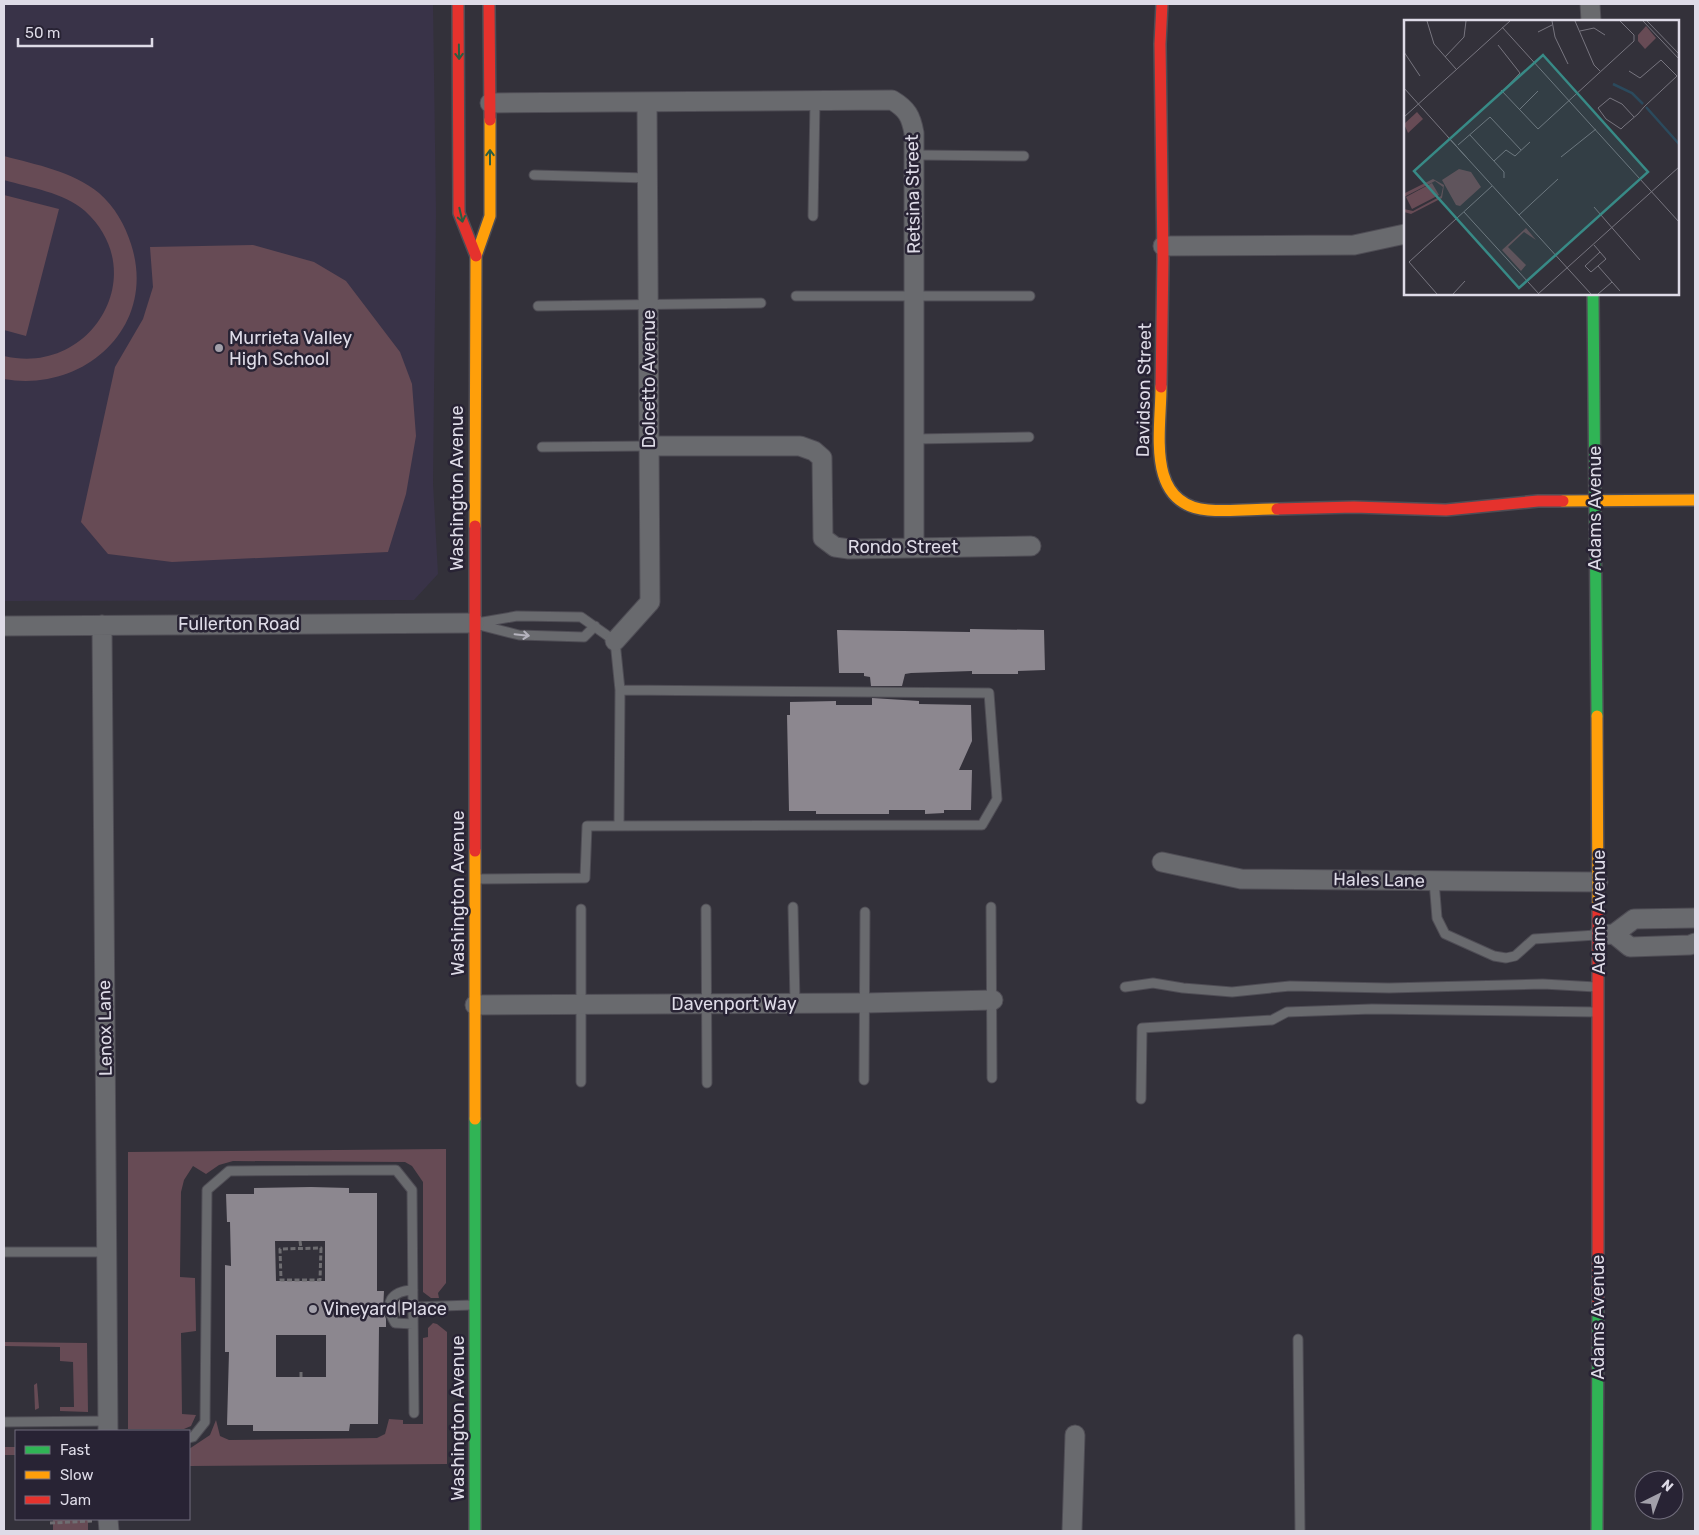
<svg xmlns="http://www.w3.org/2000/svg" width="1699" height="1535" viewBox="0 0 1699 1535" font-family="Rubik,sans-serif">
<rect width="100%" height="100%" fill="#33313a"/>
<path fill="#393348" d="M 4,4 L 433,4 L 436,213 L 433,483 L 438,574 L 414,600 L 4,601 Z"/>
<path fill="#674b55" d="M 4,156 C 37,165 72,171 99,193 C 115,207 125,225 131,244 C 158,327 84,393 4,379 L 4,356 C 91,377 153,273 85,211 C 63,192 31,188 4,180 Z
M 4,195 L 59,209 L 26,336 L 4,330 Z
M 253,245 L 314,262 L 346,281 L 400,352 L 412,384 L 416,436 L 406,494 L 388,552 L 172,562 L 108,554 L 81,522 L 115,367 L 143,319 L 153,287 L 150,247 Z
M 446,1149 L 446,1283 L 438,1293 L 439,1298 L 431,1298 L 423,1292 L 423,1182 L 412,1166 L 405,1162 L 233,1161 L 219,1165 L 206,1174 L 193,1166 L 184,1180 L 181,1192 L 180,1277 L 195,1278 L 196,1331 L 181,1333 L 182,1414 L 196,1415 L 191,1426 L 184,1429 L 128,1429 L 128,1152 Z
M 433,1323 L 437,1324 L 447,1332 L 447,1464 L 189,1466 L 189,1449 L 210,1435 L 216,1420 L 220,1436 L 229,1440 L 377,1438 L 385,1434 L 389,1419 L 403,1420 L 403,1424 L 423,1424 L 423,1338 L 428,1337 L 428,1328 Z
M 4,1342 L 87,1343 L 88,1412 L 60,1411 L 60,1407 L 74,1407 L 73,1362 L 60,1361 L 60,1347 L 4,1346 Z
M 37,1383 L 39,1408 L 35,1410 L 34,1385 Z
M 4,1447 L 16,1447 L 16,1455 L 4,1455 Z
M 53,1519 L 88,1519 L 88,1531 L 53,1531 Z"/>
<path fill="#8c878f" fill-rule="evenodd" d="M 970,629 L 1044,630 L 1045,670 L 1018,671 L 1018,674 L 972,674 L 972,671 L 911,673 L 905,674 L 902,686 L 871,686 L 870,677 L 864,676 L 864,673 L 839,673 L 837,630 L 970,632 Z
M 872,698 L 919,701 L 919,704 L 971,705 L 972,741 L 959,770 L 972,770 L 971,810 L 944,810 L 944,813 L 925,814 L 925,810 L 889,810 L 889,814 L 816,814 L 816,811 L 789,811 L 787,715 L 790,715 L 790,702 L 836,701 L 836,705 L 872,705 Z
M 311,1187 L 349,1188 L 349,1193 L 377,1193 L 377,1291 L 384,1291 L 383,1310 L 386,1319 L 386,1327 L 379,1327 L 378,1424 L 350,1424 L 349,1431 L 253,1431 L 253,1425 L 227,1425 L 229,1352 L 225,1352 L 225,1265 L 231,1266 L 230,1222 L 227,1222 L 226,1194 L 254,1194 L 254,1188 ZM 275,1241 L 325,1241 L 325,1281 L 276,1281 ZM 276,1335 L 326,1335 L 326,1377 L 276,1377 Z
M 400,1299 L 400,1317 L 396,1305 Z"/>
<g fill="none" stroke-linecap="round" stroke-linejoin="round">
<g stroke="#4f4d55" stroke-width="11">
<path id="lane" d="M 914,155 L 1024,156
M 534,175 L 648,178
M 813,216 L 815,101
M 796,296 L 1030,296
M 538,306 L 761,303
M 914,439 L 1029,437
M 542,447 L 649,446
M 477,623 L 517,616 L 581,617 L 615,641 L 620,690 L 619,826
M 479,625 L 519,635 L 584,637 L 595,626
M 478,879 L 585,878 L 587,826 L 982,825 L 997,799 L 989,693 L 620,690
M 1434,881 L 1437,918 L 1445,934 L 1494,956 L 1506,958 L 1515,956 L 1534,939 L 1596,935
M 793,907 L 795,1003
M 991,907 L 992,1078
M 581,909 L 581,1082
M 706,909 L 707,1083
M 1125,987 L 1153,983 L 1183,988 L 1232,992 L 1290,986 L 1389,988 L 1543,984 L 1596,987
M 864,1080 L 865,912
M 1141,1099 L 1142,1028 L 1272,1020 L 1287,1012 L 1372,1009 L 1596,1012
M 4,1252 L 107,1252
M 413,1290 C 391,1291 383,1303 395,1323 L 413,1324
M 413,1307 L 414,1413
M 1298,1339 L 1300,1531
M 4,1422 L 108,1421
M 189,1438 L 193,1437 L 205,1422 L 207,1190 L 229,1171 L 396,1170 L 412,1190 L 413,1307 L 472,1305"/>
</g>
<g stroke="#4f4d55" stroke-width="21">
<path id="street" d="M 1590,4 L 1591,21
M 490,103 L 892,100 C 907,109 911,116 914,133 L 914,548
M 1163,246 L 1354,245 L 1405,234
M 649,446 L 800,446 L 814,451 L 822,458 L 823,538 L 835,547 L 849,549 L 1031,546
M 102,625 L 108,1431
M 4,626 L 474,623
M 615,641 L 650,602 L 647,103
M 1162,862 L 1241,879 L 1598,882
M 1614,934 L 1630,947 L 1690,945 L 1695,943
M 1599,935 L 1614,934 L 1634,919 L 1695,918
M 475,1005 L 865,1003 L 993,1000
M 108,1519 L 109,1531
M 1072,1531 L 1075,1435"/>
</g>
<g stroke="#4f4d55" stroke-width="14">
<path id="fast" d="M 1593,294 L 1597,716
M 475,1531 L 475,1119
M 1597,1531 L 1598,1304"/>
</g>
<g stroke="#4f4d55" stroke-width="14">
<path id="slow" d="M 1161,387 C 1161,431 1145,505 1208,510 C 1230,512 1254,509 1277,509
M 1563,501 L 1695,500
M 475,526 L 476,256 L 490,216 L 490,120
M 1597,716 L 1598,908
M 475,851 L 475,1119"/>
</g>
<g stroke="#4f4d55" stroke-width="14">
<path id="jam" d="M 458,4 L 459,213 L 476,256
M 489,4 L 490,120
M 1161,387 L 1163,259 L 1160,44 L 1162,4
M 1277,509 L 1354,507 L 1446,510 L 1538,501 L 1563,501
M 475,851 L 475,526
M 1598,1304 L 1598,908"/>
</g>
<path stroke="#6e6d71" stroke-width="3" stroke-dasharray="5 2.5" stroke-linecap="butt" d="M 300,1241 L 301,1248
M 321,1248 L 320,1280 L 281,1280 L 280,1249 Z
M 301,1377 L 301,1372
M 50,1523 L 92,1521"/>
<use href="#lane" stroke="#696a6e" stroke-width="9"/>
<use href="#street" stroke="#696a6e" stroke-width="19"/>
<use href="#fast" stroke="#30b455" stroke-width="11"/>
<use href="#slow" stroke="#ff9f0a" stroke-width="11"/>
<use href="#jam" stroke="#e5322d" stroke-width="11"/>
</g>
<defs><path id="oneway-shaft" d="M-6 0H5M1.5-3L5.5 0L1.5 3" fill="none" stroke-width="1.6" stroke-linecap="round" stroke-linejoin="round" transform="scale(1.25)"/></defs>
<g stroke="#2b5d41">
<use href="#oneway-shaft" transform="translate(459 52) rotate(89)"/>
<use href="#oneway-shaft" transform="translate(490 157) rotate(-90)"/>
<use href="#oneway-shaft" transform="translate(461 215) rotate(77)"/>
</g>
<use stroke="#b5b3bd" href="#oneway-shaft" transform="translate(522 635) rotate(6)"/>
<g fill="#a2a0aa" stroke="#282334" stroke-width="2">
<circle cx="219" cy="348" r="5"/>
<circle cx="313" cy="1309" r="5"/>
</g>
<g text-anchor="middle" stroke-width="5" stroke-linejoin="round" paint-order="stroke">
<g font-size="18" fill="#dedbe7" stroke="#282334">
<text transform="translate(913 194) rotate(-91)" y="6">Retsina Street</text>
<text transform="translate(649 379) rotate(-90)" y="6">Dolcetto Avenue</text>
<text transform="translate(1144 390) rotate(-89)" y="6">Davidson Street</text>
<text transform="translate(457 488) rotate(-90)" y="6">Washington Avenue</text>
<text transform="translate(1595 508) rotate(-90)" y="6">Adams Avenue</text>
<text x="903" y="553">Rondo Street</text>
<text x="239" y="630">Fullerton Road</text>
<text transform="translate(1379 880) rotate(1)" y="6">Hales Lane</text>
<text transform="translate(458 893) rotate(-90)" y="6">Washington Avenue</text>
<text transform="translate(1599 912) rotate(-90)" y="6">Adams Avenue</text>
<text x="734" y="1010">Davenport Way</text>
<text transform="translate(105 1028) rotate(-91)" y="6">Lenox Lane</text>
<text transform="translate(1598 1317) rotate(-90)" y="6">Adams Avenue</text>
<text transform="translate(458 1418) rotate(-90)" y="6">Washington Avenue</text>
</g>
<g font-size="18" fill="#dedbe7" stroke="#282334" text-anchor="start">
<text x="229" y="344">Murrieta Valley<tspan x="229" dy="21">High School</tspan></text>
<text x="323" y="1315">Vineyard Place</text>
</g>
</g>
<g transform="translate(1404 20)">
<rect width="275" height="275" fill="#33313a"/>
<path d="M 242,6 L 252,18 L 241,29 L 234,21 L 234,15 ZM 13,92 L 19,99 L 4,113 L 0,104 ZM 55,149 L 67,152 L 77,167 L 56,186 L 52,185 L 38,160 ZM 29,159 L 40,165 L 38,178 L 7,194 L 0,192 L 0,189 L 9,191 L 37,176 L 39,167 L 31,161 L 0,177 L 1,173 ZM 28,163 L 35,175 L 8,189 L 2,177 ZM 122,208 L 132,220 L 120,212 L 104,227 L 122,245 L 117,251 L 98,230 Z" fill="#674b55"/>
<path fill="none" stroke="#2b4a5d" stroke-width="2.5" d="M 209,64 L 228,73 L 239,84M 242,87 L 275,124"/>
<path fill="none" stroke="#77757f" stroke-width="1" d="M 23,1 L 30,24 L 52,49M 148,1 L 151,17 L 164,44M 171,1 L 190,45 L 196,51M 239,1 L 275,39M 243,1 L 275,34M 98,7 L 275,202M 176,11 L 190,8 L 201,15M 134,12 L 148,5M 94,25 L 116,53 L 98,72M 0,32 L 16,56M 41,37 L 60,17 L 62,1M 225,51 L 236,58 L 257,40 L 273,56 L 242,85 L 240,87 L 234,94 L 220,106 L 217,109 L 202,99 L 194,88 L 206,78 L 218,84 L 230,97M 0,68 L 63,138M 97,70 L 134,109 L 230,21 L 230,15 L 216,1M 115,90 L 134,71M 0,97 L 106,1M 66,115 L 100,152 L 100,158M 43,116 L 187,274M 54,125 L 86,97 L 117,130M 157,137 L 192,109M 90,141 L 102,130 L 111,136 L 126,122M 190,187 L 236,240M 60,192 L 135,274M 115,195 L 154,159M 190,225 L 202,239 L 187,252 L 181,246 L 196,232M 194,246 L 216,271M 33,274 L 5,242 L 88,166M 49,274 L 61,261M 134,274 L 275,147M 194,274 L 208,262"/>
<path fill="#388a86" fill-opacity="0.15" stroke="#388a86" stroke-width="2.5" d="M 139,35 L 244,152 L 115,268 L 10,151 Z"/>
<rect width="275" height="275" fill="none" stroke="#dedbe7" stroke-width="2.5"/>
</g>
<rect width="1699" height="1535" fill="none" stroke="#dedbe7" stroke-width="10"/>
<rect x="15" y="1430" width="175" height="90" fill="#282334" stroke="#716d7c"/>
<rect x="25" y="1446" width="25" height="8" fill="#30b455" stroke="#716d7c"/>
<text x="60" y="1455" font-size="15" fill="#dedbe7">Fast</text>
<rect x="25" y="1471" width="25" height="8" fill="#ff9f0a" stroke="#716d7c"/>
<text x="60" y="1480" font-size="15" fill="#dedbe7">Slow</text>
<rect x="25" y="1496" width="25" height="8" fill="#e5322d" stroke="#716d7c"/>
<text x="60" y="1505" font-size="15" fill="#dedbe7">Jam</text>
<g transform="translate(1659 1495) rotate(42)"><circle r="24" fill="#282334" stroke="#716d7c"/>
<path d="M0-4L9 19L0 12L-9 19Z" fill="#a2a0aa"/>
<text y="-8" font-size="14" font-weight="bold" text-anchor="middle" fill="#dedbe7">N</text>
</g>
<path d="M18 38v8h134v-8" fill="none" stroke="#dedbe7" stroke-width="2.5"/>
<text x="25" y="38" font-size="15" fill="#dedbe7" stroke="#282334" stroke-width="4" paint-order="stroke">50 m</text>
</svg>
